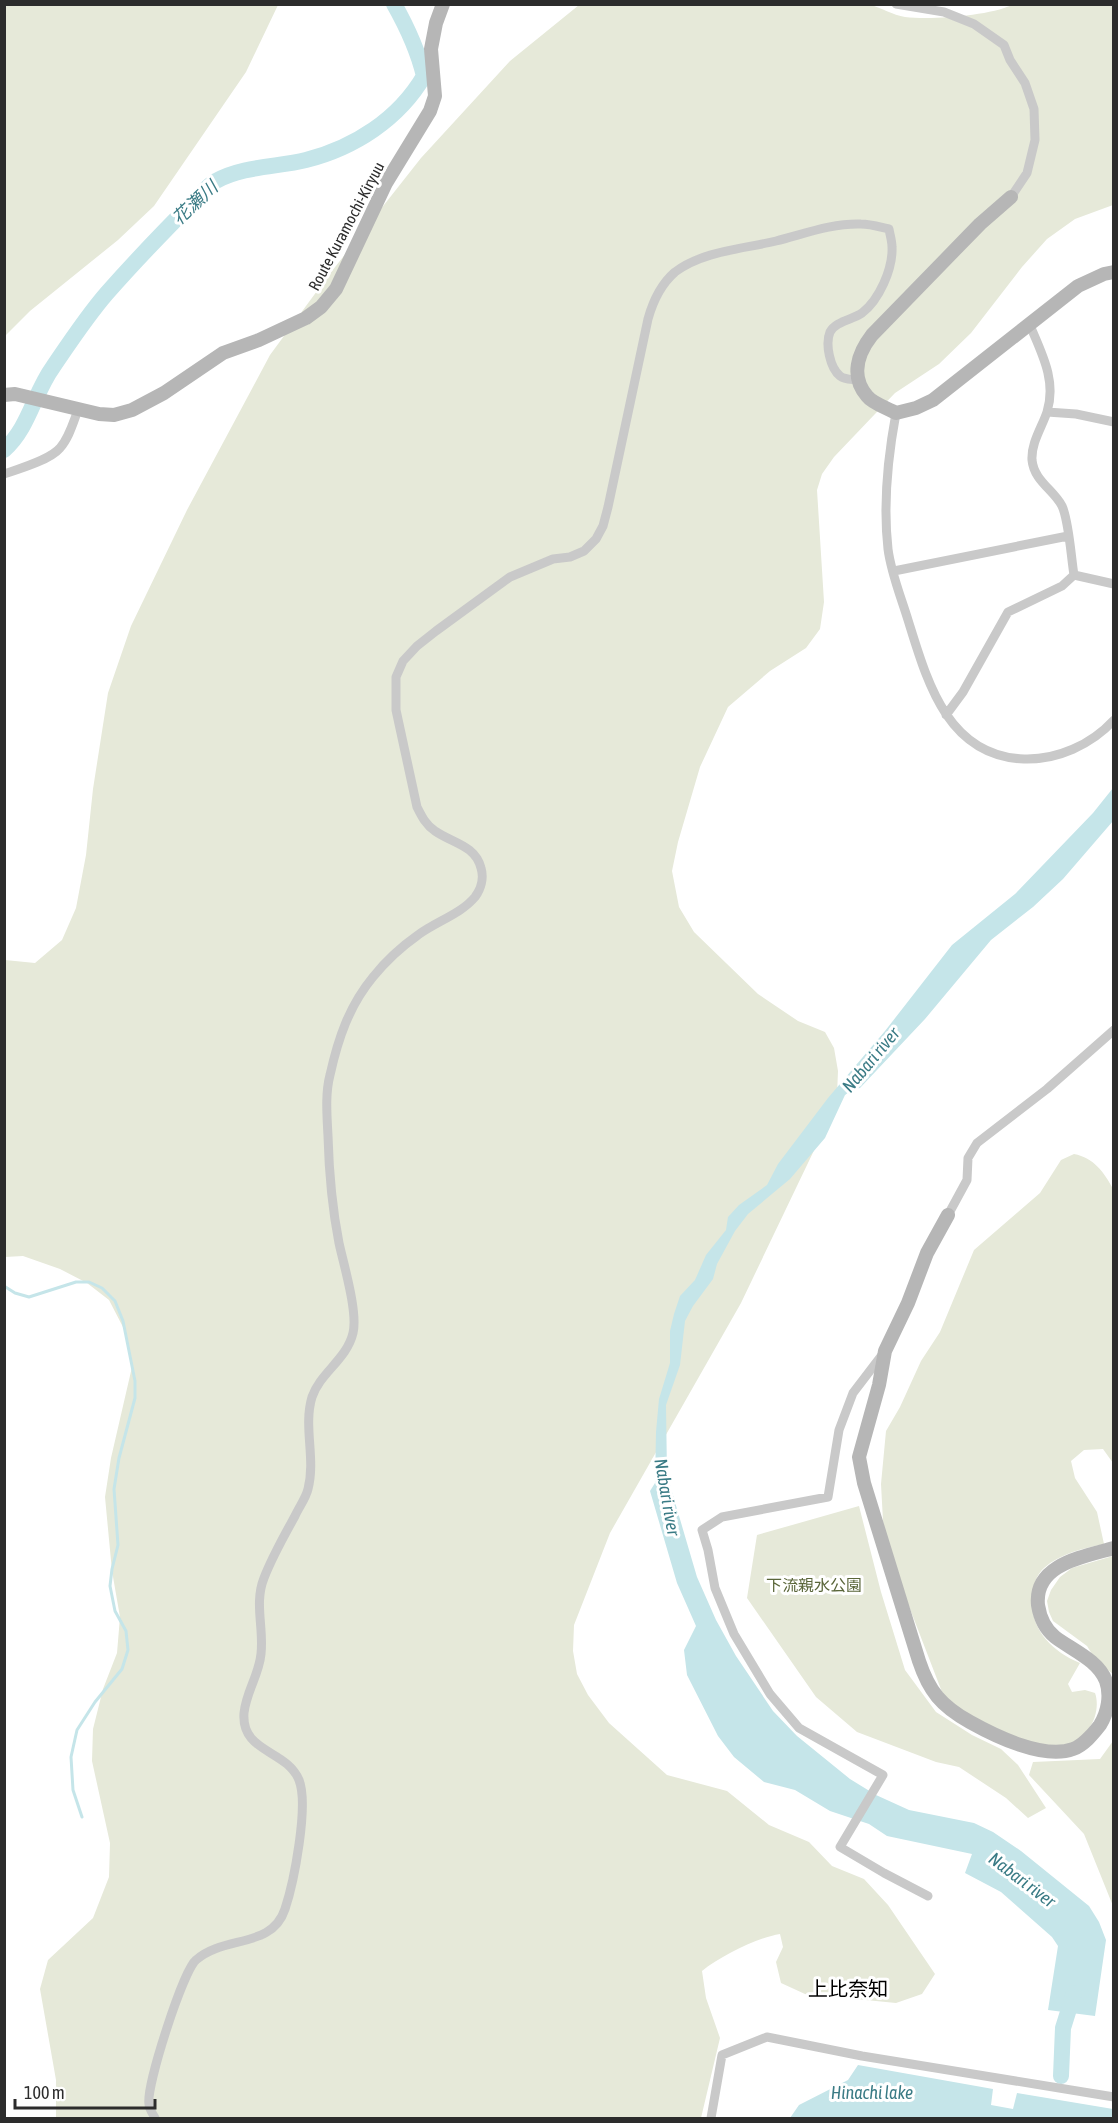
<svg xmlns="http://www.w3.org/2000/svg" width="1118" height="2123" viewBox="0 0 1118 2123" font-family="'Asap Condensed','Noto Sans JP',sans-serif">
<rect width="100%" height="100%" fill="#fff"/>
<path fill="#e6e9d9" d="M 5,4 L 278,5 L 246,72 L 154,206 L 118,240 L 30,311 L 5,336 Z
M 869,4 C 881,8 893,15 905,17 C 932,20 988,16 1012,5 L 1113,5 L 1113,205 L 1075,219 L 1047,239 L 1022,267 L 971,333 L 939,364 L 895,393 L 834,457 L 822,474 L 817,490 L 824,602 L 820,629 L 806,648 L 770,671 L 728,707 L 700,767 L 678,842 L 672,871 L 679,907 L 694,932 L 758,994 L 798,1021 L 825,1032 L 834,1048 L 838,1071 L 837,1095 L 819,1140 L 741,1303 L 610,1533 L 574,1625 L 573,1651 L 577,1674 L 588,1695 L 609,1723 L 667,1775 L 727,1791 L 769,1825 L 809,1842 L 832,1866 L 864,1879 L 888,1905 L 935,1974 L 922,1994 L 896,2003 L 805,1994 L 781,1983 L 776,1962 L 783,1947 L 780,1934 C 756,1938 721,1956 702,1971 L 706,1998 L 720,2038 L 701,2118 L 56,2118 L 56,2080 L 40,1989 L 48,1960 L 93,1918 L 109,1877 L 110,1843 L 92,1761 L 93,1729 L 103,1689 L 117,1653 L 120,1617 L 112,1571 L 105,1497 L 111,1458 L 132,1367 L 124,1329 L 109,1300 L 87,1283 L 60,1269 L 23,1256 L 5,1257 L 5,960 L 35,963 L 62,940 L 76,908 L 86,855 L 93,789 L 108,693 L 131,626 L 187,510 L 270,355 L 328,276 L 421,158 L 510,61 L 579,5 Z
M 1074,1154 C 1094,1158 1104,1172 1113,1189 L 1113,1463 L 1103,1449 L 1084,1450 L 1071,1461 L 1075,1478 L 1097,1512 L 1104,1544 C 1082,1549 1061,1553 1044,1568 C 1036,1575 1033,1587 1032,1597 C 1030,1630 1052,1651 1080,1663 L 1068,1684 L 1072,1692 L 1085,1690 L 1095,1693 C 1099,1704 1096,1719 1089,1728 C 1086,1731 1083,1737 1080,1739 C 1049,1759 984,1728 958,1709 C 952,1705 947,1698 942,1692 L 890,1557 L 883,1521 L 881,1484 L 886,1431 L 900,1407 L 921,1361 L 940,1332 L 974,1250 L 1040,1193 L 1061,1160 Z
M 859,1506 L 881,1592 L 905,1670 L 936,1712 L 972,1735 L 1001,1749 L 1018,1765 L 1046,1808 L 1028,1818 L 1006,1798 L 959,1767 L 936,1762 L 857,1732 L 816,1697 L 747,1598 L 757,1535 Z
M 1113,1556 L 1113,1674 L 1097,1662 L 1087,1646 L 1053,1621 L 1049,1612 L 1047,1601 L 1051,1590 L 1060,1577 L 1072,1568 Z
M 1113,1741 L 1113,1906 L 1084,1834 L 1029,1775 L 1033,1762 L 1100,1759 Z"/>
<path fill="#c5e5e9" d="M 1113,788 L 1113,821 L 1063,879 L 1033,907 L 991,940 L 925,1019 L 860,1088 L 852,1090 L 845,1095 L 825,1138 L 790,1179 L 748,1214 L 735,1231 L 717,1264 L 713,1279 L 693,1306 L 685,1321 L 680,1365 L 666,1405 L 667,1475 L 697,1577 L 716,1620 L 736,1656 L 773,1711 L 797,1736 L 850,1779 L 876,1795 L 909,1810 L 974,1823 L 993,1832 L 1021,1851 L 1089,1906 L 1099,1922 L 1106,1940 L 1095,2016 L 1048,2010 L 1058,1946 L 1052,1937 L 1001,1892 L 965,1873 L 972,1854 L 887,1836 L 869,1824 L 830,1811 L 795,1790 L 764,1782 L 734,1757 L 718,1736 L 687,1675 L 684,1650 L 696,1626 L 677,1583 L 650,1491 L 655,1483 L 656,1432 L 659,1399 L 670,1363 L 670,1331 L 674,1314 L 680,1296 L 695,1280 L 706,1255 L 726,1230 L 728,1217 L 739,1205 L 767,1185 L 778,1164 L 828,1098 L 885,1031 L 952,945 L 1015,894 L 1093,813 Z
M 858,2065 L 993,2089 L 991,2105 L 1013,2109 L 1017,2093 L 1113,2109 L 1113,2118 L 790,2118 L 799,2105 L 848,2080 Z"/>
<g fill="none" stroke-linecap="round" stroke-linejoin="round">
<path stroke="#c5e5e9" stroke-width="3" d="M 4,1286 L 15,1293 L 29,1297 L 76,1282 L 89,1282 L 102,1288 L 115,1301 L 123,1321 L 135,1381 L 135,1398 L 119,1458 L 114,1489 L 118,1545 L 112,1569 L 110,1586 L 115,1611 L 126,1631 L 128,1650 L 122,1669 L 95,1702 L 77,1730 L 71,1757 L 73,1790 L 82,1817"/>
<path stroke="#c5e5e9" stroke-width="16" d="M 4,450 C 29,428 34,393 53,367 C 70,342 87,316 107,293 C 137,259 168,227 199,196 C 204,191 210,184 216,181 C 243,166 278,167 306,160 C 354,148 399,119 424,76 C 418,51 407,27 394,4
M 1061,2076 L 1063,2028 L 1074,1993"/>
<path stroke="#c9c9c9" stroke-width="9" d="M 896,4 L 944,12 L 974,24 L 1004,45 L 1010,60 L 1025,83 L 1034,109 L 1035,140 L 1027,173 L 1011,197
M 1029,323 C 1041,352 1057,380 1047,412 C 1042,427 1031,443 1032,460 C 1034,481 1054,490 1062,506 C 1069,521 1071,557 1074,575
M 1047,412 L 1076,414 L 1114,422
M 896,413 C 888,456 883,505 888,549 C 891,573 901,597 908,620 C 927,681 947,756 1024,759 C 1057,760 1091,745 1114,720
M 4,474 C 19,469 50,460 60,448 C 69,438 73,423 78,410
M 894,571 L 1068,536
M 1074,575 L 1114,584
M 946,715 L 963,692 L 1008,612 L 1062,586 L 1074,575
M 948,1215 L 967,1180 L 968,1158 L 977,1143 L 1047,1089 L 1114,1030
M 882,1355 L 853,1393 L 839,1430 L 828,1497 L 722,1517 L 702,1530 L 708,1550 L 715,1588 L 734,1634 L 770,1694 L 799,1728 L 883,1775 L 840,1847 L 884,1873 L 928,1896
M 155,2118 C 153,2114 149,2109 149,2104 C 146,2086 183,1971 196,1960 C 224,1935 272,1949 285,1909 C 294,1882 309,1805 299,1780 C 286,1749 241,1753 244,1713 C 246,1692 259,1675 261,1654 C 264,1628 254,1603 264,1578 C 272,1557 284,1536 295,1516 C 299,1507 306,1498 308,1489 C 316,1458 303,1427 312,1397 C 320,1373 347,1359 353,1333 C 358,1312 344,1266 339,1243 C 332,1207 329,1172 328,1136 C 327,1116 325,1094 330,1075 C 338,1039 349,1006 373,977 C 385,962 401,947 418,935 C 435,922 461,914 475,897 C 481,889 484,878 481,868 C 475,845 452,843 435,831 C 426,825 422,817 417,807 L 396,710 L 396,677 L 403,661 L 417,646 L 436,631 L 510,577 L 553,559 L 570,557 L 584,551 L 596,539 L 603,526 L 608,507 L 648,319 C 653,301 660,285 675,272 C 703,251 743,249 776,241 C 804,234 832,223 861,224 C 870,224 880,227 889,229 C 890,235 892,241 892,247 C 893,269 879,300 862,313 C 852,320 836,321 830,332 C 825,344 830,368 840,376 C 845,380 852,379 858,380
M 711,2118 L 722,2055 L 767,2037 L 862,2056 L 1114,2097"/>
<path stroke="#b6b6b6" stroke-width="14" d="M 1011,197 L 980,224 L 872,335 C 858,353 850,376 867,396 C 873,404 888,408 896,413 L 916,408 L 933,400 L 1078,286 L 1104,274 L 1114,272
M 4,395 L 15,394 L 99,414 L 114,415 L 132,410 L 164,393 L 223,353 L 259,340 L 306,318 L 321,307 L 336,289 L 386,183 L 430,111 L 435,96 L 431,49 L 436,23 L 443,4
M 948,1215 L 927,1253 L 908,1303 L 885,1351 L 879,1385 L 859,1457 L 864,1483 L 919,1661 C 929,1691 941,1706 970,1722 C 995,1736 1044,1760 1073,1749 C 1084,1745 1093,1734 1100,1725 C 1108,1712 1111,1695 1106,1681 C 1098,1660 1072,1650 1055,1637 C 1045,1629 1040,1618 1038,1605 C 1034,1564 1083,1557 1114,1548"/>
</g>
<g text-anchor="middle" stroke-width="6" stroke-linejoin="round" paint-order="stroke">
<g font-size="16" fill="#2c2c2c" stroke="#fff">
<text transform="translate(346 226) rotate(-62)" y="6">Route Kuramochi-Kiryuu</text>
</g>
<g font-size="16" fill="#5a663a" stroke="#fff">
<text x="814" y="1591">下流親水公園</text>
</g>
<g font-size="18" font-style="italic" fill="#3a7b85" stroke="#fff">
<text transform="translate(195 203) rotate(-43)" y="6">花瀬川</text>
<text transform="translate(871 1060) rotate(-50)" y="6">Nabari river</text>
<text transform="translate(667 1497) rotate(80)" y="6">Nabari river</text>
<text transform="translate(1022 1880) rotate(37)" y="6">Nabari river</text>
<text x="872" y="2099">Hinachi lake</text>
</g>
<g font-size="20" fill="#000" stroke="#fff">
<text x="848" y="1996">上比奈知</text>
</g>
</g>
<rect width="1118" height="2123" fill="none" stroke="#2c2c2c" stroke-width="12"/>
<path d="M15 2099v9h140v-9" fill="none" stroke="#2c2c2c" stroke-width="3"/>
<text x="24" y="2099" font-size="18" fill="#2c2c2c" stroke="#ffffff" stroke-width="4.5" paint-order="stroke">100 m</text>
</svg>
